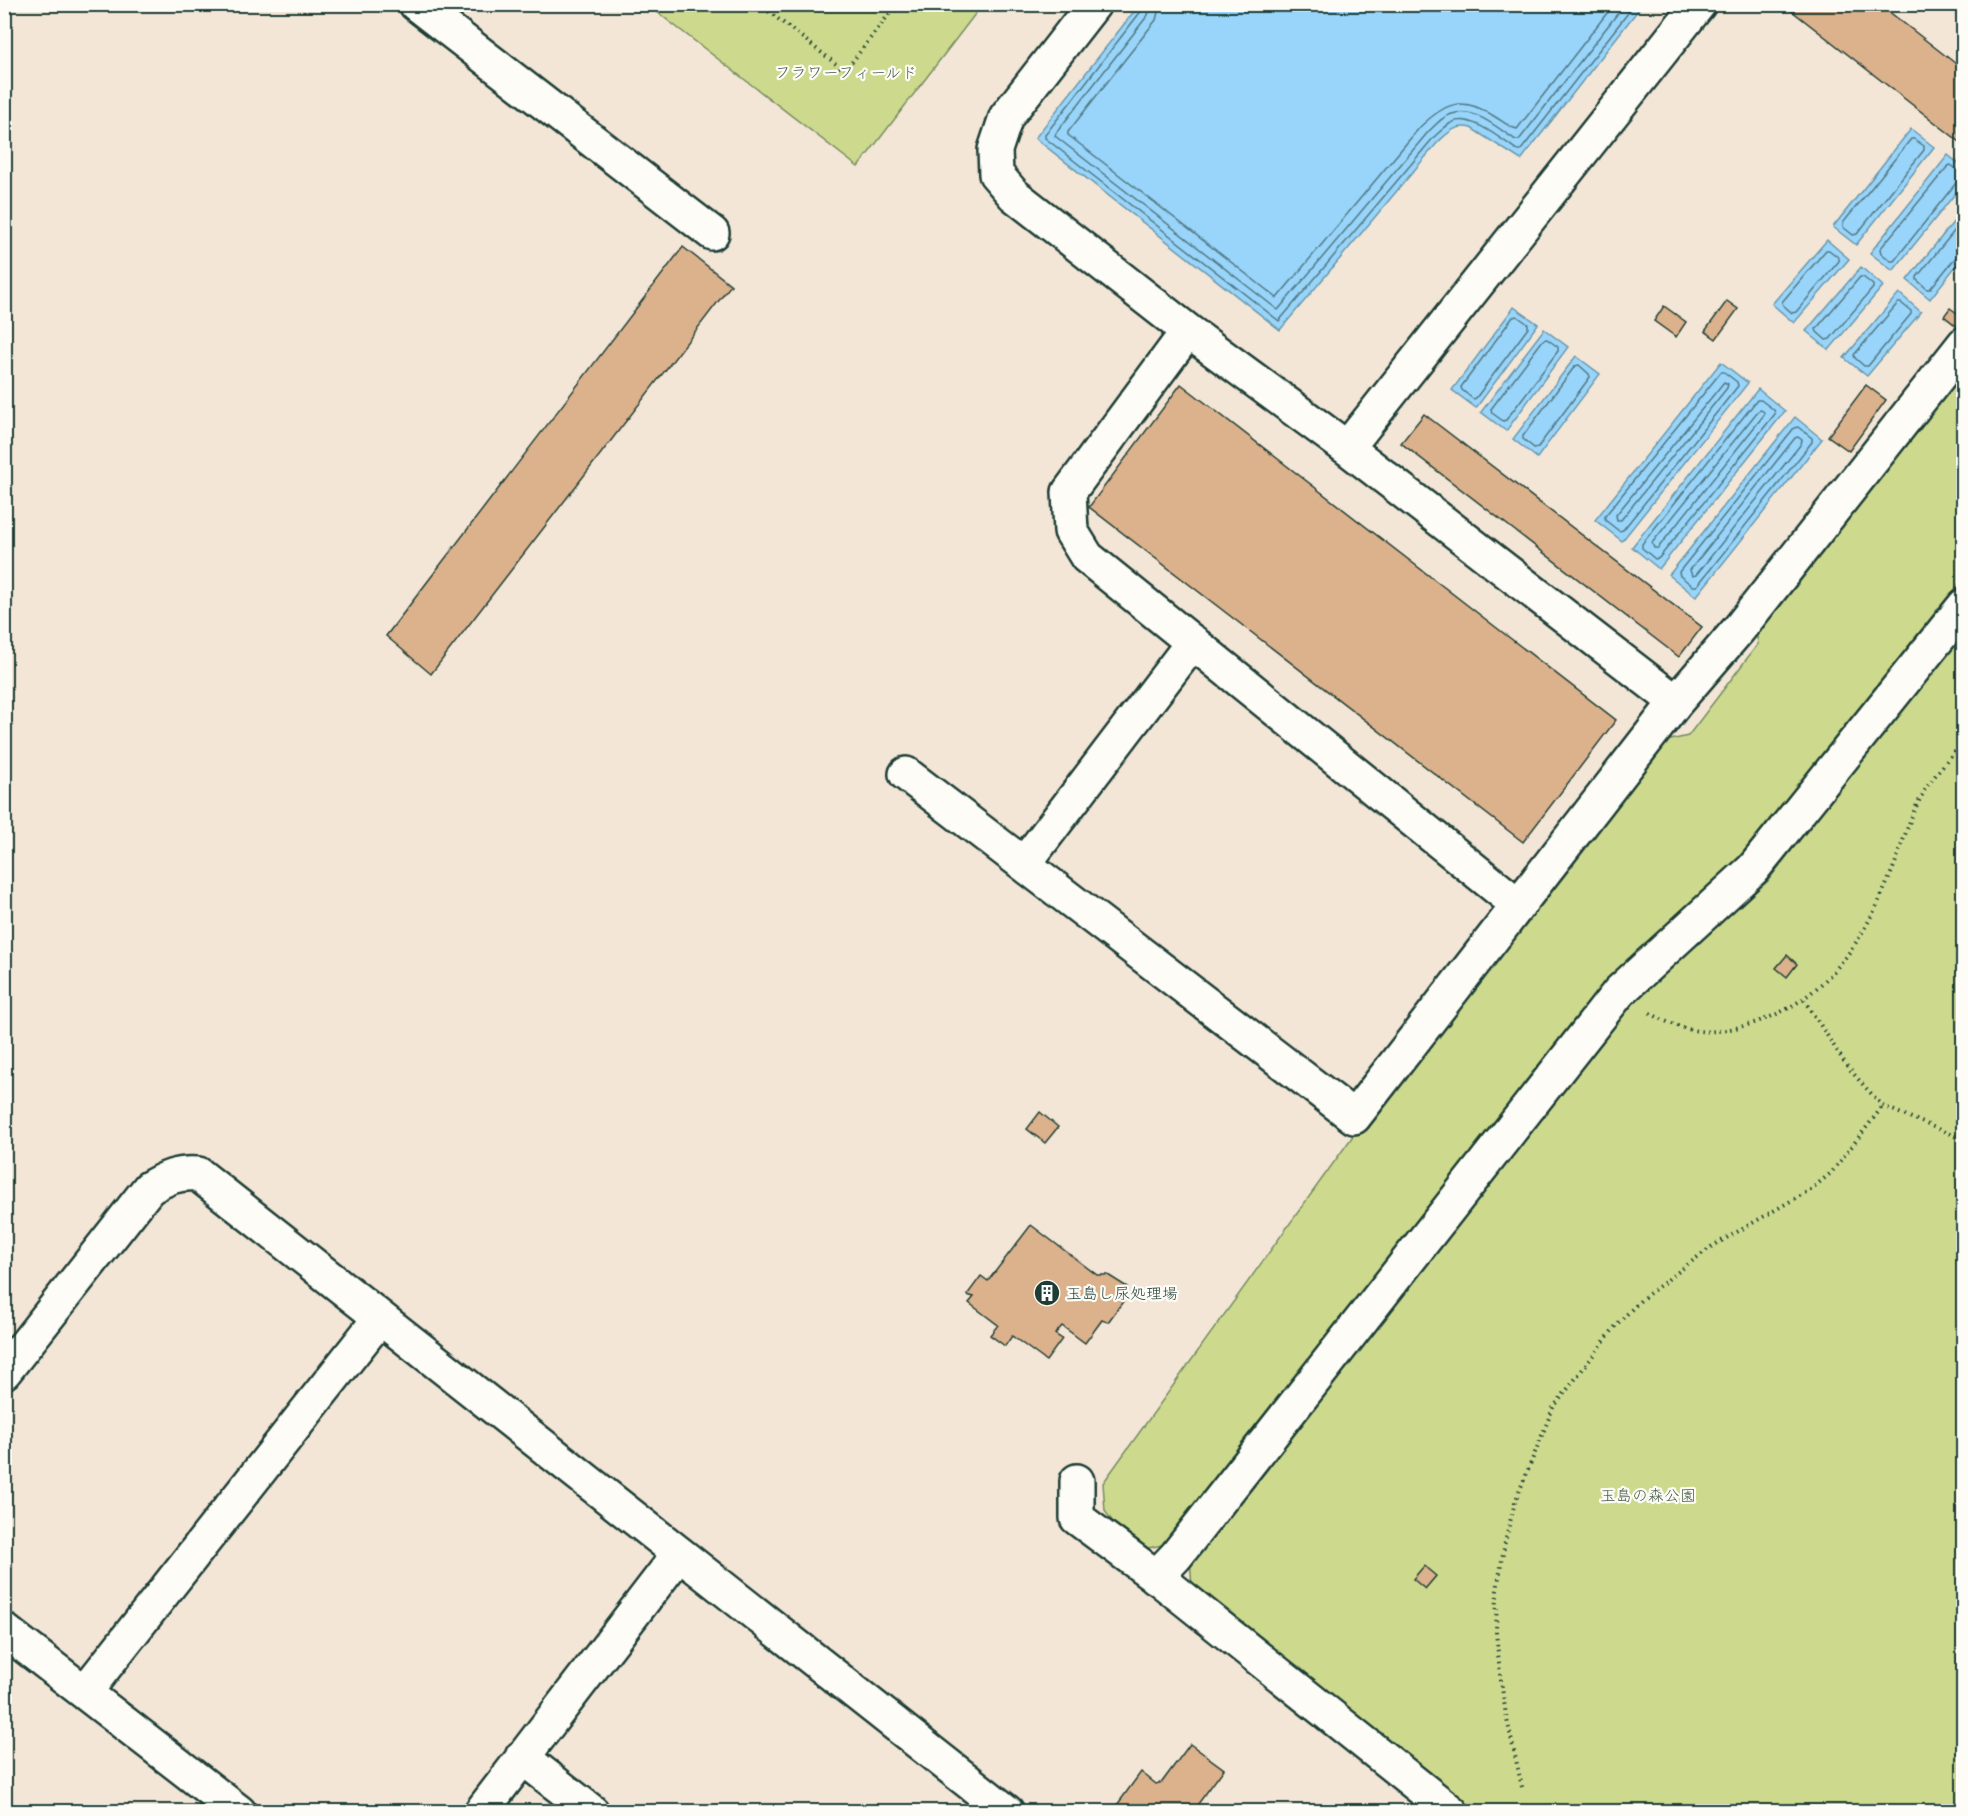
<svg xmlns="http://www.w3.org/2000/svg" width="1968" height="1816" viewBox="0 0 1968 1816" font-family="'Gochi Hand','Klee One',sans-serif">
<rect width="100%" height="100%" fill="#fdfcf7"/>
<filter id="ink" filterUnits="userSpaceOnUse"><feTurbulence type="fractalNoise" baseFrequency=".0167" numOctaves="2"/><feDisplacementMap in="SourceGraphic" scale="12" xChannelSelector="R" yChannelSelector="G"/><feConvolveMatrix kernelMatrix="1 2 1 2 8 2 1 2 1" color-interpolation-filters="sRGB"/></filter>
<g filter="url(#ink)">
<path fill="#f3e6d7" d="M 5,5 L 1963,5 L 1963,1811 L 5,1812 Z"/>
<path fill="#cdda8e" stroke="#768c61" stroke-width="1.5" d="M 648,5 L 982,5 L 858,167 Z
M 1963,367 L 1963,579 L 1733,870 L 1627,961 L 1176,1542 L 1148,1548 L 1113,1522 L 1105,1511 L 1103,1483 L 1355,1133 L 1658,743 L 1688,736 L 1758,644 L 1756,631 Z
M 1963,628 L 1963,1811 L 1475,1811 L 1192,1587 L 1190,1559 L 1265,1472 L 1650,979 L 1767,882 Z"/>
<path fill="#99d4fa" stroke="#6898ab" stroke-width="1.5" d="M 1139,5 L 1139,4 L 1642,5 L 1521,160 L 1471,128 C 1456,124 1449,132 1438,142 L 1280,330 L 1035,138 Z
M 1911,129 L 1934,147 L 1856,245 L 1833,227 Z
M 1948,155 L 1963,167 L 1963,184 L 1893,271 L 1870,253 Z
M 1963,210 L 1963,257 L 1930,299 L 1907,280 Z
M 1827,240 L 1849,259 L 1794,323 L 1772,304 Z
M 1861,267 L 1883,286 L 1829,350 L 1806,331 Z
M 1899,293 L 1921,312 L 1867,376 L 1844,358 Z
M 1514,307 L 1538,324 L 1476,408 L 1452,390 Z
M 1544,329 L 1568,347 L 1506,431 L 1481,412 Z
M 1576,356 L 1600,374 L 1537,458 L 1513,439 Z
M 1721,362 L 1748,383 L 1622,541 L 1595,520 Z
M 1758,389 L 1785,411 L 1659,569 L 1632,547 Z
M 1795,417 L 1822,439 L 1696,597 L 1669,575 Z"/>
<g fill="none" stroke-linecap="round" stroke-linejoin="round">
<path stroke="#507983" stroke-width="1.5" d="M 1143,4 L 1142,10 L 1045,135 L 1045,138 L 1279,321 L 1434,137 C 1440,132 1446,125 1453,122 C 1472,114 1502,140 1517,150 L 1521,150 L 1635,4
M 1151,4 L 1148,15 L 1056,133 L 1055,136 L 1278,310 L 1429,131 C 1435,126 1440,119 1447,116 C 1471,103 1497,128 1516,140 L 1519,140 L 1625,4
M 1160,4 L 1156,20 L 1068,132 L 1068,135 L 1277,298 L 1420,127 C 1444,104 1461,95 1492,115 C 1500,119 1508,127 1517,129 L 1614,4
M 1911,139 L 1914,139 L 1924,146 L 1924,150 L 1857,234 L 1853,235 L 1843,227 L 1843,223 Z
M 1964,172 L 1959,171 L 1951,165 L 1948,166 L 1880,249 L 1881,253 L 1891,261 L 1894,261 L 1956,183 L 1964,181
M 1964,219 L 1917,277 L 1917,280 L 1927,289 L 1930,289 L 1956,257 L 1964,254
M 1826,250 L 1829,250 L 1839,258 L 1839,261 L 1796,312 L 1792,313 L 1783,305 L 1782,302 Z
M 1860,277 L 1863,277 L 1873,285 L 1873,288 L 1830,339 L 1826,340 L 1817,332 L 1816,329 Z
M 1898,303 L 1901,303 L 1911,311 L 1911,314 L 1868,366 L 1864,366 L 1855,358 L 1854,355 Z
M 1517,316 L 1528,324 L 1528,328 L 1476,398 L 1473,399 L 1462,390 L 1461,387 L 1513,317 Z
M 1547,339 L 1558,347 L 1558,351 L 1506,420 L 1503,421 L 1492,413 L 1491,409 L 1543,340 Z
M 1579,365 L 1589,374 L 1590,377 L 1538,447 L 1534,448 L 1523,439 L 1523,436 L 1575,366 Z
M 1721,372 L 1724,372 L 1737,382 L 1738,386 L 1623,530 L 1619,531 L 1605,520 L 1605,516 Z
M 1724,382 L 1728,384 L 1727,388 L 1621,520 L 1617,520 L 1616,515 Z
M 1757,400 L 1761,400 L 1774,410 L 1775,414 L 1659,558 L 1655,559 L 1642,548 L 1642,544 Z
M 1761,410 L 1764,412 L 1764,415 L 1658,548 L 1654,548 L 1652,543 L 1758,411 Z
M 1798,427 L 1812,438 L 1812,442 L 1697,586 L 1693,586 L 1680,576 L 1679,572 L 1794,428 Z
M 1798,437 L 1802,440 L 1801,444 L 1696,575 L 1692,576 L 1690,570 L 1795,438 Z"/>
</g>
<path fill="#dcb28c" stroke="#1f3d34" stroke-width="1.5" d="M 1783,4 L 1879,4 L 1964,70 L 1964,145 Z
M 683,247 L 731,285 L 431,674 L 386,636 Z
M 1727,301 L 1738,309 L 1716,339 L 1705,331 Z
M 1664,306 L 1686,322 L 1676,337 L 1654,321 Z
M 1950,308 L 1964,318 L 1959,328 L 1944,316 Z
M 1181,384 L 1616,720 L 1523,842 L 1089,507 Z
M 1866,385 L 1886,400 L 1849,451 L 1828,436 Z
M 1424,414 L 1702,627 L 1679,657 L 1401,443 Z
M 1787,955 L 1797,964 L 1787,977 L 1776,968 Z
M 1040,1112 L 1058,1127 L 1045,1143 L 1027,1129 Z
M 1031,1225 L 1097,1275 L 1108,1275 L 1127,1287 L 1123,1291 L 1127,1296 L 1108,1322 L 1102,1320 L 1085,1343 L 1062,1326 L 1055,1334 L 1062,1339 L 1046,1361 L 1012,1336 L 1005,1346 L 990,1335 L 998,1325 L 969,1303 L 974,1297 L 967,1295 L 981,1276 L 988,1281 Z
M 1424,1566 L 1436,1576 L 1425,1589 L 1413,1579 Z
M 1190,1744 L 1224,1769 L 1192,1812 L 1112,1812 L 1141,1772 L 1156,1784 L 1162,1782 Z"/>
<g fill="none" stroke-linecap="round" stroke-linejoin="round">
<g stroke="#1f3d34" stroke-width="38">
<path id="minor" d="M 416,4 L 712,233
M 1094,4 L 1006,117 L 995,150 L 996,174 L 1014,195 L 1188,331 L 1347,448 L 1676,702
M 1188,331 L 1069,492 L 1071,531 L 1087,557 L 1518,905
M 1347,448 L 1699,4
M 906,774 L 1354,1117 L 1676,702 L 1739,629 L 1964,344
M 1024,864 L 1193,642
M 4,1372 L 149,1188 C 166,1178 178,1172 198,1174 L 1007,1812
M 1077,1481 L 1077,1518 L 1162,1581 L 1451,1812
M 1156,1577 L 1176,1556 L 1619,992 L 1753,869 L 1964,606
M 4,1630 L 239,1812
M 85,1692 L 380,1318
M 522,1757 L 592,1812
M 481,1812 L 679,1554"/>
</g>
<path stroke="#1f3d34" stroke-width="4" stroke-dasharray="1.5 4.5" stroke-linecap="butt" d="M 759,4 L 845,71 L 897,4
M 1804,1000 L 1847,1066 L 1865,1087 L 1883,1106 L 1964,1140
M 1650,1013 C 1689,1035 1711,1036 1754,1023 C 1828,999 1864,940 1892,871 C 1902,847 1908,821 1920,799 C 1930,779 1950,758 1964,740
M 1522,1787 L 1506,1715 L 1500,1674 L 1496,1632 L 1497,1590 L 1505,1542 L 1515,1502 L 1553,1408 L 1618,1323 L 1642,1299 L 1711,1247 L 1810,1190 L 1831,1173 L 1883,1106"/>
<use href="#minor" stroke="#fdfcf7" stroke-width="33"/>
</g>
</g>
<defs>
<g id="building-disc" transform="scale(1.35)"><circle r="9.5" fill="#1f3d34" stroke="#fdfcf7"/><path d="M-4-6H4V6H1V3H-1V6H-4ZM-2.5-4.3h1.7v1.8h-1.7ZM.8-4.3h1.7v1.8H.8ZM-2.5-1h1.7V.8h-1.7ZM.8-1h1.7V.8H.8Z" fill="#fff"/></g>
</defs>
<g fill-rule="evenodd">
<use href="#building-disc" x="1047" y="1293"/>
</g>
<g text-anchor="middle" stroke-width="4.5" stroke-linejoin="round" paint-order="stroke">
<g font-size="16" fill="#425c46" stroke="#fdfcf7">
<text x="846" y="78">フラワーフィールド</text>
<text x="1648" y="1501">玉島の森公園</text>
</g>
<g font-size="16" fill="#1f3d34" stroke="#fdfcf7" text-anchor="start">
<text x="1066" y="1299">玉島し尿処理場</text>
</g>
</g>
<rect width="1968" height="1816" fill="none" stroke="#fdfcf7" stroke-width="24"/>
<rect x="12" y="12" width="1944" height="1792" fill="none" stroke="#1f3d34" stroke-width="2" filter="url(#ink)"/>
</svg>
